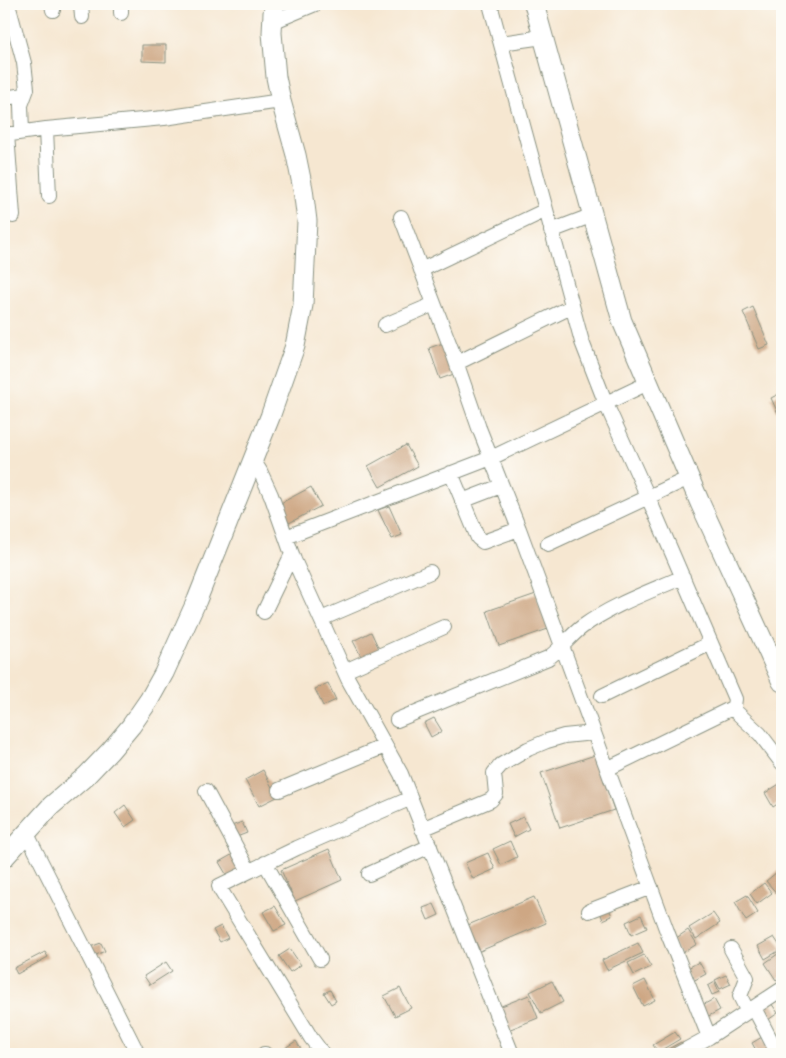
<svg xmlns="http://www.w3.org/2000/svg" width="786" height="1058" viewBox="0 0 786 1058" font-family="Mynerve,sans-serif">
<rect width="100%" height="100%" fill="#fdfcf7"/>
<filter id="ink" filterUnits="userSpaceOnUse"><feTurbulence type="fractalNoise" baseFrequency=".02" numOctaves="2"/><feDisplacementMap in="SourceGraphic" scale="10" xChannelSelector="R" yChannelSelector="G"/><feConvolveMatrix kernelMatrix="1 2 1 2 8 2 1 2 1" color-interpolation-filters="sRGB"/></filter>
<filter id="wash" filterUnits="userSpaceOnUse"><feTurbulence type="fractalNoise" baseFrequency=".0096" numOctaves="4" result="noise"/><feDisplacementMap in="SourceGraphic" scale="20" xChannelSelector="R" yChannelSelector="G"/><feGaussianBlur stdDeviation="1.12" result="paint"/><feColorMatrix in="noise" values="0 0 0 0 0 0 0 0 0 0 0 0 0 0 0 0 0 1.4 0 .05"/><feComposite in="paint" operator="in"/></filter>
<g filter="url(#wash)">
<rect width="100%" height="100%" fill="#f6e7d1"/>
<g id="blocks">
<path fill="#cea784" d="M 142,45 L 166,45 L 166,62 L 142,61 Z
M 753,307 L 769,345 L 759,349 L 743,312 Z
M 443,343 L 454,374 L 440,379 L 429,348 Z
M 781,393 L 782,397 L 782,422 L 771,398 Z
M 406,445 L 418,466 L 380,487 L 368,466 Z
M 311,487 L 321,506 L 289,523 L 279,504 Z
M 389,506 L 402,535 L 392,539 L 378,510 Z
M 536,594 L 548,629 L 499,646 L 487,611 Z
M 371,632 L 380,651 L 363,660 L 353,641 Z
M 328,683 L 336,700 L 323,706 L 315,689 Z
M 434,718 L 442,731 L 431,737 L 424,723 Z
M 595,755 L 614,810 L 560,828 L 541,773 Z
M 263,770 L 277,797 L 259,806 L 245,780 Z
M 781,783 L 782,801 L 773,807 L 765,793 Z
M 125,805 L 135,820 L 125,827 L 115,813 Z
M 523,817 L 529,829 L 514,837 L 508,824 Z
M 242,822 L 247,833 L 234,838 L 229,827 Z
M 510,841 L 517,857 L 501,865 L 493,849 Z
M 329,849 L 342,880 L 295,901 L 281,870 Z
M 235,853 L 245,870 L 229,879 L 219,862 Z
M 488,853 L 495,869 L 473,879 L 465,863 Z
M 782,868 L 782,894 L 779,896 L 766,881 Z
M 764,883 L 772,893 L 757,904 L 750,894 Z
M 747,895 L 758,913 L 746,921 L 735,902 Z
M 534,897 L 546,923 L 480,951 L 468,925 Z
M 434,904 L 439,915 L 428,920 L 423,908 Z
M 275,906 L 286,925 L 274,931 L 263,912 Z
M 608,906 L 612,916 L 603,920 L 599,909 Z
M 713,913 L 720,923 L 696,939 L 689,928 Z
M 641,915 L 647,928 L 631,935 L 626,922 Z
M 221,926 L 228,938 L 220,942 L 213,930 Z
M 688,930 L 697,944 L 681,954 L 672,941 Z
M 774,937 L 782,949 L 765,959 L 758,946 Z
M 101,943 L 105,951 L 94,956 L 90,947 Z
M 638,943 L 643,953 L 607,970 L 602,960 Z
M 290,949 L 301,965 L 290,972 L 279,956 Z
M 782,951 L 782,976 L 776,980 L 765,963 Z
M 45,952 L 48,957 L 17,974 L 14,968 Z
M 644,955 L 651,967 L 634,975 L 628,963 Z
M 166,962 L 172,971 L 150,985 L 144,976 Z
M 699,962 L 706,974 L 691,982 L 684,970 Z
M 726,975 L 731,984 L 720,989 L 715,980 Z
M 645,980 L 655,1000 L 643,1006 L 633,986 Z
M 552,981 L 563,1002 L 541,1013 L 530,992 Z
M 715,982 L 719,992 L 712,995 L 708,986 Z
M 400,988 L 411,1008 L 395,1016 L 384,996 Z
M 330,990 L 336,1001 L 331,1004 L 324,993 Z
M 529,995 L 538,1018 L 508,1030 L 499,1007 Z
M 714,999 L 720,1010 L 705,1018 L 699,1007 Z
M 771,1003 L 778,1013 L 765,1022 L 759,1012 Z
M 675,1032 L 680,1039 L 658,1052 L 653,1045 Z
M 762,1037 L 771,1052 L 766,1054 L 758,1054 L 752,1043 Z
M 296,1041 L 304,1054 L 289,1054 L 285,1048 Z
M 681,1042 L 685,1048 L 674,1054 L 659,1054 Z"/>
</g>
</g>
<g filter="url(#ink)">
<use href="#blocks" fill-opacity="0" stroke="#8a9282" stroke-width="1"/>
<g fill="none" stroke-linecap="round" stroke-linejoin="round">
<g stroke="#8a9282" stroke-width="16">
<path id="street" d="M 8,4 L 24,63 L 27,89 L 21,105 L 22,132
M 52,4 L 53,10
M 81,4 L 82,17
M 121,4 L 121,13
M 490,4 L 582,342 L 606,404 L 648,497 L 735,699 L 734,706 L 732,708 L 607,769
M 272,22 L 315,4
M 501,43 L 543,37
M 4,98 L 24,95
M 46,129 L 49,196
M 7,134 L 13,216
M 4,135 L 46,129 L 164,118 L 281,101
M 401,217 L 454,356 L 479,428 L 519,529 L 668,934 L 709,1037
M 551,231 L 593,215
M 421,270 L 546,210
M 385,325 L 434,304
M 457,363 L 571,307
M 253,460 L 260,471 L 271,495 L 294,560 L 348,679 L 401,774 L 512,1054
M 451,473 L 478,538 L 483,542 L 519,529
M 462,501 L 501,486
M 286,537 L 491,458 L 648,383
M 548,544 L 689,478
M 264,612 L 292,554
M 321,619 L 430,572
M 345,671 L 444,627
M 602,696 L 711,643
M 732,708 L 760,734 L 782,763
M 397,720 L 548,658 C 560,650 570,636 582,627 C 612,605 649,592 683,577
M 279,790 L 385,746
M 206,791 L 249,871
M 422,829 L 491,800 L 496,794 L 494,773 L 501,765 L 528,749 L 547,741 L 564,736 L 594,733
M 27,834 L 138,1054
M 265,863 L 320,959
M 369,874 L 430,846
M 589,911 L 651,887
M 731,949 L 747,978 L 740,996 L 748,1012
M 754,1008 L 778,1054
M 264,1054 L 265,1054
M 323,1054 L 311,1038 L 220,889 L 219,886 L 297,848 L 409,799
M 678,1054 L 709,1037 L 782,989"/>
</g>
<g stroke="#8a9282" stroke-width="21">
<path id="secondary" d="M 534,4 L 622,321 L 700,503 L 782,682
M 4,858 L 51,806 L 86,776 L 110,751 L 131,726 L 149,700 L 164,673 L 197,600 L 270,417 L 295,346 L 303,305 L 307,221 L 303,189 L 296,155 L 281,101 L 276,77 L 272,33 L 273,13 L 275,4"/>
</g>
<use href="#street" stroke="#fff" stroke-width="14"/>
<use href="#secondary" stroke="#fff" stroke-width="19"/>
</g>
</g>
<rect width="786" height="1058" fill="none" stroke="#fdfcf7" stroke-width="20"/>
</svg>
